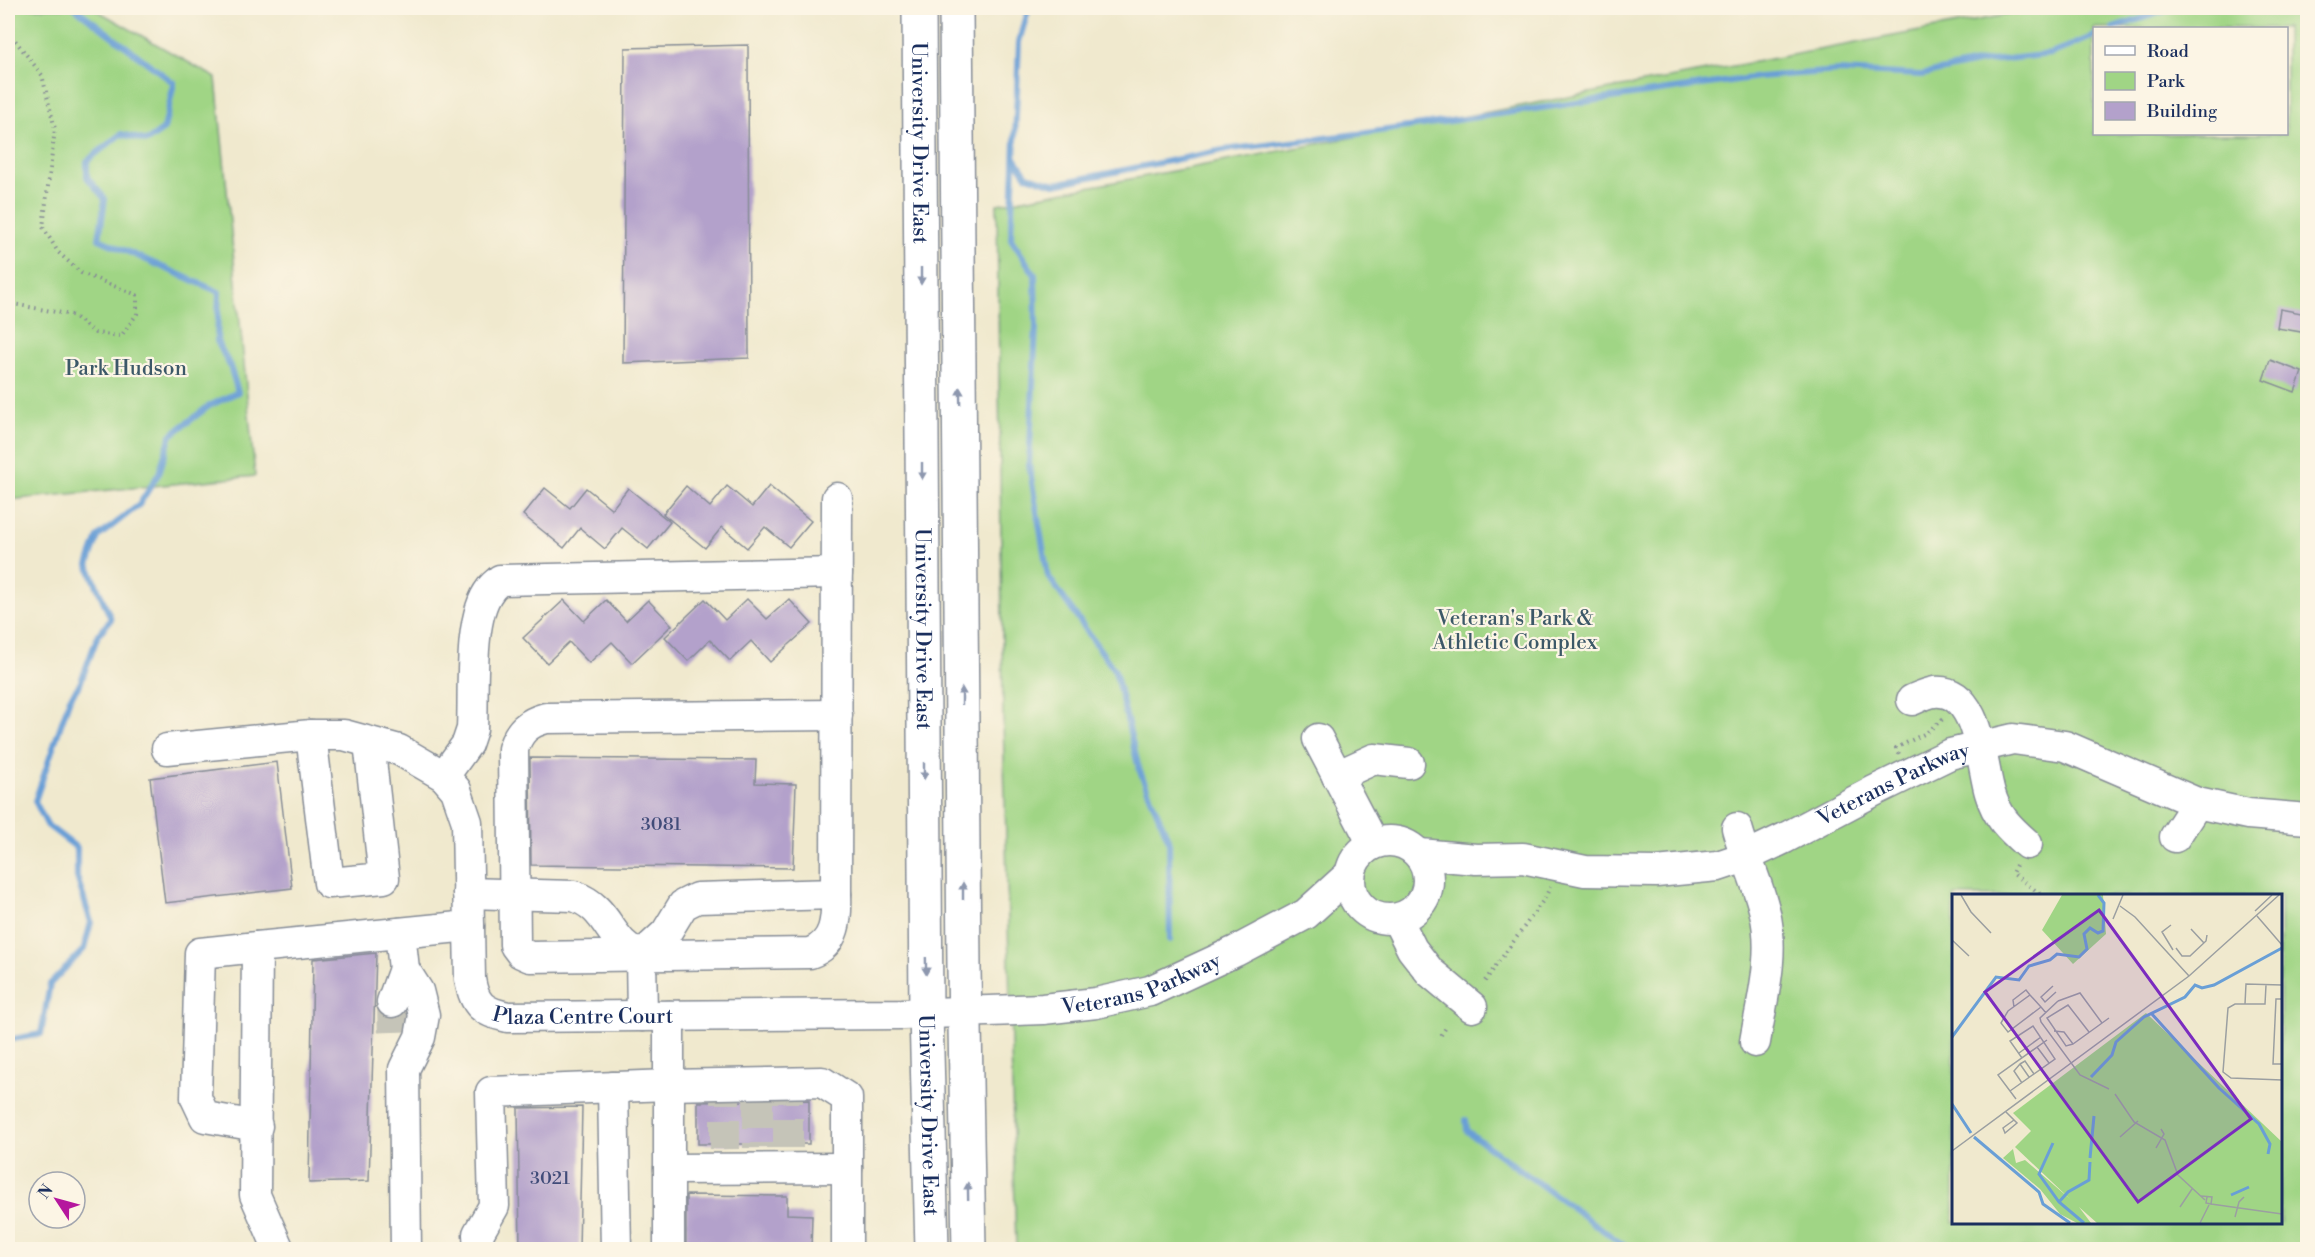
<svg xmlns="http://www.w3.org/2000/svg" width="2315" height="1257" viewBox="0 0 2315 1257" font-family="'Libre Bodoni',serif">
<rect width="100%" height="100%" fill="#fcf5e5"/>
<filter id="ink" filterUnits="userSpaceOnUse"><feTurbulence type="fractalNoise" baseFrequency=".0167" numOctaves="2"/><feDisplacementMap in="SourceGraphic" scale="12" xChannelSelector="R" yChannelSelector="G"/><feConvolveMatrix kernelMatrix="1 2 1 2 8 2 1 2 1" color-interpolation-filters="sRGB"/></filter>
<filter id="wash" filterUnits="userSpaceOnUse"><feTurbulence type="fractalNoise" baseFrequency=".008" numOctaves="4" result="noise"/><feDisplacementMap in="SourceGraphic" scale="24" xChannelSelector="R" yChannelSelector="G"/><feGaussianBlur stdDeviation="1.35" result="paint"/><feColorMatrix in="noise" values="0 0 0 0 0 0 0 0 0 0 0 0 0 0 0 0 0 1.4 0 .05"/><feComposite in="paint" operator="in"/></filter>
<g filter="url(#wash)">
<rect width="100%" height="100%" fill="#f0e9ce"/>
<path fill="#a0d585" stroke="#5e8272" stroke-width="1.5" fill-rule="evenodd" d="M 8,8 L 93,8 L 216,78 L 255,476 L 8,500 Z
M 2043,8 L 2307,8 L 2307,1249 L 1016,1249 L 1003,717 L 997,204 ZM 2094,28 L 2286,28 L 2286,134 L 2094,134 ZM 1954,896 L 2280,896 L 2280,1222 L 1954,1222 Z"/>
<g fill="none" stroke-linecap="round" stroke-linejoin="round">
<path stroke="#699fd6" stroke-width="6" d="M 1029,8 L 1019,42 L 1011,239 L 1035,275 L 1036,327 L 1029,465 L 1048,576 L 1115,671 L 1139,769 L 1169,841 L 1170,940
M 2113,28 L 2174,8
M 1015,158 L 1027,176 L 1055,184 L 1223,150 L 1366,133 L 1758,77 L 1839,71 L 1921,75 L 1981,62 L 2051,54 L 2094,36
M 8,1040 L 41,1034 L 50,984 L 84,949 L 91,922 L 77,877 L 77,848 L 47,825 L 35,801 L 70,698 L 80,684 L 98,635 L 111,619 L 88,565 L 98,537 L 139,505 L 159,473 L 171,435 L 209,406 L 238,392 L 230,366 L 217,341 L 219,292 L 99,239 L 105,199 L 87,177 L 87,161 L 121,134 L 147,141 L 164,129 L 174,83 L 75,8
M 1466,1120 L 1467,1131 L 1630,1250"/>
</g>
<g id="blocks">
<path fill="#b3a1cb" d="M 748,45 L 749,358 L 623,363 L 625,48 Z
M 2280,309 L 2307,314 L 2307,333 L 2277,328 Z
M 2270,360 L 2302,372 L 2295,392 L 2263,380 Z
M 686,486 L 710,507 L 727,486 L 752,507 L 769,486 L 811,521 L 789,547 L 765,527 L 747,548 L 722,527 L 705,548 L 663,514 Z
M 545,488 L 570,508 L 586,488 L 612,509 L 628,488 L 670,522 L 648,549 L 622,528 L 605,549 L 580,528 L 564,548 L 523,515 Z
M 705,599 L 725,620 L 747,599 L 767,619 L 789,599 L 812,624 L 770,662 L 751,641 L 730,661 L 710,640 L 688,661 L 665,637 Z
M 564,600 L 584,621 L 606,600 L 626,621 L 648,600 L 672,625 L 632,663 L 612,642 L 589,663 L 569,642 L 547,663 L 523,638 Z
M 530,758 L 756,760 L 755,783 L 796,784 L 793,868 L 531,865 Z
M 277,762 L 292,888 L 165,903 L 150,778 Z
M 376,953 L 369,1181 L 309,1183 L 313,959 Z
M 809,1100 L 809,1144 L 698,1144 L 698,1102 Z
M 582,1107 L 579,1250 L 520,1250 L 518,1108 Z
M 686,1195 L 787,1196 L 787,1214 L 812,1215 L 811,1249 L 686,1248 Z"/>
</g>
</g>
<g filter="url(#ink)">
<use href="#blocks" fill-opacity="0" stroke="#868c96" stroke-width="1.5"/>
<g fill="none" stroke-linecap="round" stroke-linejoin="round">
<path stroke="#c5c4b8" stroke-width="30" stroke-dasharray="30 15" stroke-linecap="butt" d="M 392,1002 L 393,1039
M 758,1098 L 758,1148
M 788,1148 L 788,1097
M 725,1149 L 725,1098"/>
<g stroke="#868c96" stroke-width="33">
<g id="minor">
<path d="M 1912,700 C 1919,697 1927,693 1934,692 C 1979,688 1981,763 1990,793 C 1997,817 2009,828 2027,844"/>
<path d="M 311,735 L 329,883 L 384,878 L 369,742"/>
<path d="M 1318,739 L 1373,844"/>
<path id="s1" d="M 167,749 L 311,735 L 344,735 L 399,750 L 444,776 L 456,790 L 467,822 L 470,979 C 474,1005 483,1012 508,1017 L 902,1014 L 1043,1009 L 1096,1003 L 1150,991 L 1236,951 L 1306,914 L 1350,874"/>
<path d="M 444,776 L 467,744 L 472,729 C 474,692 468,618 490,590 C 492,586 497,583 500,580 L 837,573"/>
<path d="M 1337,776 L 1374,759 L 1409,763"/>
<path d="M 1737,828 C 1745,857 1759,886 1765,913 C 1775,955 1762,1000 1755,1042"/>
<path d="M 2175,837 L 2197,803"/>
<circle cx="1389" cy="880" r="39"/>
<path id="s2" d="M 1420,854 L 1476,859 L 1523,858 L 1585,871 L 1656,872 L 1718,866 L 1745,857 L 1785,838 L 1874,791 L 1950,754 L 2013,739 L 2065,746 L 2197,803 L 2248,814 L 2308,819"/>
<path d="M 468,893 L 574,896 C 611,909 606,940 641,956"/>
<path d="M 836,894 C 837,918 836,944 810,953 L 530,957 L 521,953 L 515,945 L 513,749 C 519,731 527,723 546,718 L 837,715"/>
<path d="M 1397,919 L 1412,949 L 1430,972 L 1472,1007"/>
<path d="M 400,933 L 404,969 L 418,991 L 424,1015 L 420,1037 L 404,1069 L 406,1250"/>
<path d="M 392,1002 L 404,969"/>
<path d="M 642,1016 L 641,956 L 666,933 L 683,905 L 697,898 L 836,894 L 837,498"/>
<path d="M 613,1087 L 616,1250"/>
<path d="M 257,1126 L 205,1117 L 196,1098 L 200,953 L 257,947"/>
<path d="M 669,1169 L 847,1168"/>
<path d="M 279,1250 L 255,1195 L 257,947 L 469,926"/>
<path d="M 479,1250 L 478,1234 L 494,1206 L 491,1092 L 668,1085 L 822,1082 L 847,1098 L 847,1250"/>
<path d="M 669,1250 L 669,1016"/>
</g>
</g>
<g stroke="#868c96" stroke-width="36">
<g id="major">
<path id="s3" d="M 919,8 L 926,1013 L 932,1250"/>
<path d="M 956,8 L 964,968 L 969,1250"/>
</g>
</g>
<path stroke="#868c96" stroke-width="4" stroke-dasharray="1.5 4.5" stroke-linecap="butt" d="M 8,31 L 42,75 L 55,129 L 43,227 L 58,252 L 81,273 L 137,295 L 137,314 L 121,336 L 95,333 L 72,315 L 8,303
M 1899,754 L 1896,748 L 1926,733 L 1944,718
M 2016,865 L 2012,873 L 2043,896
M 1485,981 L 1545,898 L 1550,887
M 1441,1035 L 1447,1026"/>
<use href="#minor" stroke="#fff" stroke-width="30"/>
<use href="#major" stroke="#fff" stroke-width="33"/>
</g>
<defs><path id="oneway-solid" d="M-6-.8H1V-3.2L6.5 0L1 3.2V.8H-6Z" transform="scale(1.5)"/></defs>
<g fill="#8d97ae">
<use href="#oneway-solid" transform="translate(921 276) rotate(90)"/>
<use href="#oneway-solid" transform="translate(960 396) rotate(-91)"/>
<use href="#oneway-solid" transform="translate(922 471) rotate(90)"/>
<use href="#oneway-solid" transform="translate(962 696) rotate(-90)"/>
<use href="#oneway-solid" transform="translate(924 771) rotate(90)"/>
<use href="#oneway-solid" transform="translate(963 891) rotate(-90)"/>
<use href="#oneway-solid" transform="translate(926 966) rotate(89)"/>
<use href="#oneway-solid" transform="translate(968 1191) rotate(-91)"/>
</g>
</g>
<g text-anchor="middle" stroke-width="4.5" stroke-linejoin="round" paint-order="stroke">
<g font-size="18" fill="#414c79">
<text x="661" y="830">3081</text>
<text x="550" y="1184">3021</text>
</g>
<g font-size="21" fill="#1b2f5e" stroke="#fcf5e5">
<text dy="7" stroke="none"><textPath href="#s3" startOffset="135">University Drive East</textPath></text>
<text dy="7" stroke="none"><textPath href="#s3" startOffset="621">University Drive East</textPath></text>
<text dy="7" stroke="none"><textPath href="#s2" startOffset="494">Veterans Parkway</textPath></text>
<text dy="7" stroke="none"><textPath href="#s1" startOffset="1192">Veterans Parkway</textPath></text>
<text dy="7" stroke="none"><textPath href="#s1" startOffset="630">Plaza Centre Court</textPath></text>
<text dy="7" stroke="none"><textPath href="#s3" startOffset="1107">University Drive East</textPath></text>
</g>
<g font-size="21" fill="#3c5868" stroke="#fcf5e5">
<text x="126" y="375">Park Hudson</text>
<text x="1515" y="625">Veteran's Park &amp;<tspan x="1515" dy="24">Athletic Complex</tspan></text>
</g>
</g>
<g transform="translate(1952 894)">
<rect width="330" height="330" fill="#f0e9ce"/>
<path d="M 110,1 L 151,1 L 154,40 L 121,70 L 90,36 ZM 194,119 L 330,248 L 330,329 L 145,329 L 127,313 L 139,329 L 125,329 L 108,320 L 88,295 L 51,264 L 61,255 L 64,269 L 73,266 L 118,305 L 63,253 L 79,237 L 61,219 Z" fill="#a0d585"/>
<path fill="none" stroke="#699fd6" stroke-width="3" d="M 199,119 L 267,194 L 307,230 L 318,250 L 316,260M 0,143 L 44,83 L 67,86 L 77,72 L 98,66 L 105,60 L 127,63 L 135,55 L 132,40 L 138,34 L 146,39 L 151,37 L 152,9 L 146,1M 139,183 L 160,161 L 164,148 L 192,123 L 233,103 L 243,91 L 250,94 L 262,91 L 330,54M 0,210 L 19,239M 22,243 L 87,298 L 91,310 L 118,329M 101,249 L 87,280 L 107,308 L 132,329M 138,264 L 142,222M 279,301 L 297,293M 107,308 L 116,298 L 137,286 L 138,268"/>
<path fill="none" stroke="#9b9fa1" stroke-width="1.5" d="M 9,1 L 19,18 L 39,39M 168,12 L 183,23 L 237,82M 303,17 L 320,1M 305,22 L 330,51M 161,25 L 171,1M 219,31 L 210,38 L 221,56M 239,35 L 252,49M 0,46 L 17,62M 224,54 L 230,62 L 238,62 L 254,47 L 255,41M 314,91 L 313,110 L 283,110 L 276,114 L 271,178 L 279,184 L 330,186M 101,92 L 89,103 L 93,108 L 104,98M 330,105 L 324,105 L 321,170 L 330,170M 106,107 L 88,124 L 89,128 L 128,181 L 157,195M 106,107 L 128,99 L 150,129M 293,110 L 294,90 L 330,91M 62,113 L 61,106 L 74,96 L 78,101M 89,113 L 56,138 L 49,129 L 56,117 L 78,101 L 89,113 L 94,119M 102,137 L 112,138 L 121,150 L 157,124M 121,150 L 114,152 L 95,124 L 116,111 L 137,138M 85,153 L 97,169M 67,159 L 89,143M 68,170 L 73,167 L 82,180M 70,189 L 62,177 L 68,170 L 77,183M 58,197 L 103,165 L 81,132 L 58,147 L 70,164M 163,200 L 182,228 L 213,246 L 226,281 L 253,306M 64,205 L 46,181 L 95,146M 54,218 L 65,229 L 53,239 L 51,234 L 62,226M 168,243 L 186,227M 204,254 L 212,240 L 209,235M 0,257 L 237,82 L 327,1M 249,302 L 260,303 L 259,310 L 254,309 L 255,303M 259,310 L 330,320M 228,313 L 240,295M 283,323 L 287,308 L 292,303M 248,329 L 257,311"/>
<path fill="#7b2cbf" fill-opacity="0.15" stroke="#7b2cbf" stroke-width="3" d="M 147,16 L 299,225 L 186,308 L 33,98 Z"/>
<rect width="330" height="330" fill="none" stroke="#1b2f5e" stroke-width="3"/>
</g>
<rect width="2315" height="1257" fill="none" stroke="#fcf5e5" stroke-width="30"/>
<rect x="2093" y="27" width="195" height="108" fill="#fcf5e5" stroke="#a2a6af" stroke-width="1.5"/>
<rect x="2105" y="46" width="30" height="9" fill="#ffffff" stroke="#a2a6af" stroke-width="1.5"/>
<text x="2147" y="57" font-size="18" fill="#1b2f5e">Road</text>
<rect x="2105" y="72" width="30" height="18" fill="#a0d585" stroke="#a2a6af" stroke-width="1.5"/>
<text x="2147" y="87" font-size="18" fill="#1b2f5e">Park</text>
<rect x="2105" y="102" width="30" height="18" fill="#b3a1cb" stroke="#a2a6af" stroke-width="1.5"/>
<text x="2147" y="117" font-size="18" fill="#1b2f5e">Building</text>
<g transform="translate(57 1200) rotate(306)"><circle r="28" fill="#fcf5e5" stroke="#a2a6af" stroke-width="1.5"/>
<path d="M0-4.5L10 22L0 15L-10 22Z" fill="#b5179e"/>
<text y="-9" font-size="16" font-weight="bold" text-anchor="middle" fill="#1b2f5e">N</text>
</g>
</svg>
